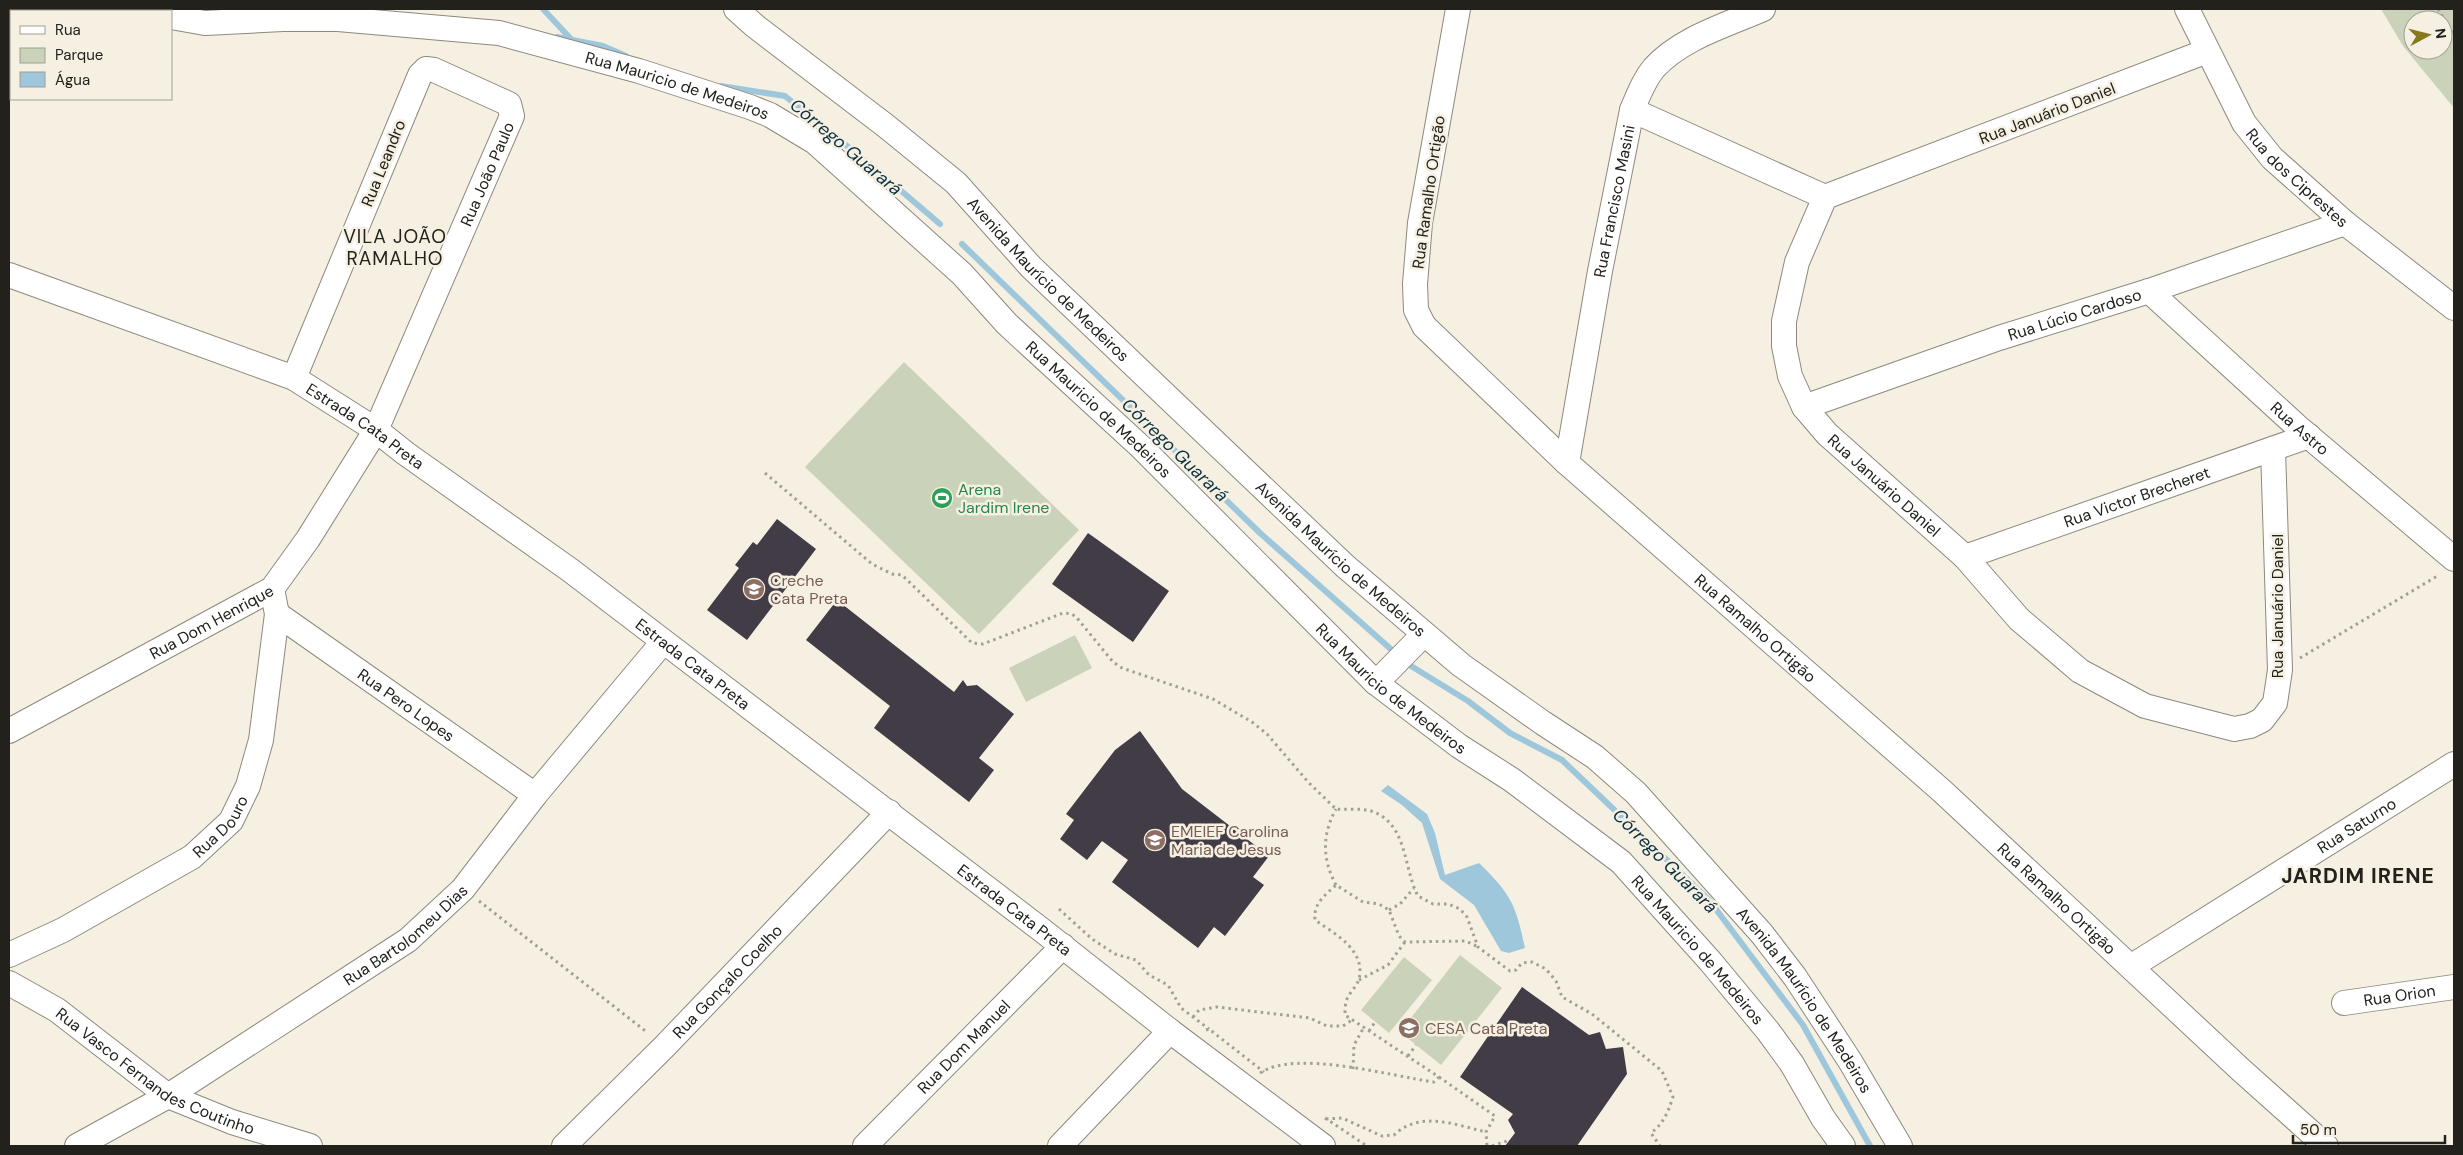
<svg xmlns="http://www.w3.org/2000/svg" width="2463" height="1155" viewBox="0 0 2463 1155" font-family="'DM Sans',sans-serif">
<rect width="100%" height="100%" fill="#f6f0e3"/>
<path fill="#cbd2ba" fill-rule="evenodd" d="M 2381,9 L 2454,9 L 2454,108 L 2403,46 ZM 2413,20 L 2443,20 L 2443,50 L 2413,50 Z
M 904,362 L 1079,530 L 979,634 L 805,467 Z
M 1075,635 L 1092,668 L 1026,702 L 1009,668 Z
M 1460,955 L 1502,988 L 1441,1065 L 1400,1032 Z
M 1404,957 L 1432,980 L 1389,1033 L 1361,1010 Z"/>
<path fill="#9ec7db" d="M 1388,785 L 1427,814 L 1435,833 L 1445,875 L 1479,863 C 1511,894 1516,905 1525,948 L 1509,953 L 1501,951 L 1474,905 L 1440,879 L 1422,823 L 1402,805 L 1381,791 Z"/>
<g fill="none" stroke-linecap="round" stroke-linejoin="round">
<path stroke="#9ec7db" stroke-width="6" d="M 543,9 L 571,39
M 557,37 L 603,46 L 626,56
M 9,66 L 11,66
M 721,86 L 785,96 L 872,166 L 940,224
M 962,244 L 1260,533 L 1393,651
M 1411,666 L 1468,701 L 1510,733 L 1562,760 L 1709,900 L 1803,1025 L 1870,1146"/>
</g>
<path fill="#423c46" d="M 777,519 L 816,549 L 747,640 L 707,610 L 739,568 L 735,565 L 753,542 L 757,545 Z
M 1088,533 L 1169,591 L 1133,642 L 1052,584 Z
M 837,600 L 954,692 L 963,680 L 967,686 L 977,685 L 1014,714 L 979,758 L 994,770 L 969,802 L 874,728 L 890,706 L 806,640 Z
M 1140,731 L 1182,789 L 1269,856 L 1253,877 L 1264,885 L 1225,936 L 1214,927 L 1198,948 L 1112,882 L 1128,860 L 1102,841 L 1087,860 L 1060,839 L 1074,820 L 1066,814 L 1115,750 Z
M 1522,987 L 1589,1035 L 1600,1032 L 1606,1049 L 1623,1047 L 1627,1074 L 1577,1146 L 1505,1146 L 1515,1133 L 1508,1120 L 1513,1114 L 1460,1077 Z"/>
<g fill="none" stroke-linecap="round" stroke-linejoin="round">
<g stroke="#8e897d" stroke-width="26">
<g id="minor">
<path id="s1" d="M 736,9 L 755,26 L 886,126 L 956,183 L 1031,267 L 1345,566 L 1461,665 L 1543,723 L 1595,757 L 1636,793 L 1762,934 L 1795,977 L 1850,1061 L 1900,1146"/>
<path id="s2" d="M 1458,9 L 1420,223 L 1415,284 L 1416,310 L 1424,326 L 1567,463 L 1942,791 L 2241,1070 L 2326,1146"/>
<path id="s3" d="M 2187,9 L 2244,123 L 2272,158 L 2345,223 L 2454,308"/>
<path id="s4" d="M 171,17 L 205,23 L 283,19 L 338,19 L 499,33 L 639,71 L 750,107 L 770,115 L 815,142 L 962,274 L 1007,324 L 1142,448 L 1376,683 L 1459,746 L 1512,780 L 1621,862 L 1710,961 L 1768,1031 L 1792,1064 L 1823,1118 L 1843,1146"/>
<path id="s5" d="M 2207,51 L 1825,197 L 1797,262 L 1784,321 L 1784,346 L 1790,376 L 1804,407 L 1827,434 L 1965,557 L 2019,619 L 2080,671 L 2145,706 L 2234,729 L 2250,726 L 2262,720 L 2275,703 L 2280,670 L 2273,449"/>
<path d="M 1632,110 L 1825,197"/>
<path id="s6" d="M 9,275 L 294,378 L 376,430 L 405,453 L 570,570 L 705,673 L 1043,931 L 1170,1031 L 1323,1146"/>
<path id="s7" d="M 2149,291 L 2300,429 L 2454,559"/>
<path id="s8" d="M 1804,407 L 1999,338 L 2149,291 L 2345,223"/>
<path id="s9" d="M 1567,463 L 1600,271 L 1632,110 C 1638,96 1644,80 1654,68 C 1681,38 1727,25 1763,9"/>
<path id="s10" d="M 1965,557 L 2309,436"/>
<path id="s11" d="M 277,614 L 535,795"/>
<path d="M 1376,683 L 1424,634"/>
<path id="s12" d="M 9,731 L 272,589 L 308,539 L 376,430 L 512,116 L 509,104 L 434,70 L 426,69 L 420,75 L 294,378"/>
<path id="s13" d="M 9,955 L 63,930 L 192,857 L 231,821 L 248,786 L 261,740 L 277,614 L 272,589"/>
<path id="s14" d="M 2132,966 L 2454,764"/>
<path id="s15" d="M 9,983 L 57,1010 L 168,1096 L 232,1122 L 310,1146"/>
<path id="s16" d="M 2344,1003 L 2454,987"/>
<path id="s17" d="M 77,1146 L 168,1096 L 408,940 L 463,889 L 535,795 L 663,642"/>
<path id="s18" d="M 564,1146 L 665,1046 L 889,812"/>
<path id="s19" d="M 865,1146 L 1063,946"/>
<path d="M 1060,1146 L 1170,1031"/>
</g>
</g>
<path stroke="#a49f96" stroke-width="3" stroke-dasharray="2.5 4" stroke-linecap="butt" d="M 2438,9 L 2454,36
M 765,473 L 872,564 L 892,574 L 902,575 L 972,643 L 983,644 L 1063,613 L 1072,614 L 1077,618 L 1113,662 L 1122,668 L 1213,699 L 1252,722 L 1267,734 L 1309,783 L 1336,809 C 1347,810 1361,808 1371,811 C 1408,823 1403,868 1418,896 L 1433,904 L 1448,904 L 1460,909 L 1467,917 L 1478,947 L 1510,971 L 1516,970 L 1522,963 L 1532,962 L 1546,969 L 1556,981 L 1562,997 L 1592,1014 L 1662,1071 L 1673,1097 C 1668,1112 1664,1123 1651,1133 L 1660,1146
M 2300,658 L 2439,575
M 1336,885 C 1322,859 1322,834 1336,809
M 479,901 L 648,1033
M 1059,909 L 1092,939 L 1115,954 L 1136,960 L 1149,975 L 1168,985 L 1181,1008 L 1209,1029
M 1389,910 L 1400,904 L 1414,888
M 1359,980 L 1388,965 L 1405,942
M 1193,1017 L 1199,1010 L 1217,1007 L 1310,1018 L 1327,1026 L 1343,1026 L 1352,1020
M 1206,1030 L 1209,1029 L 1264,1072
M 1369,1031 L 1375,1022
M 1408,1056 L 1416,1045
M 1353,1069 L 1354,1045 L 1364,1027
M 1260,1073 C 1296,1049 1390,1076 1434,1082 L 1439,1077 L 1345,1015 C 1345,1010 1345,1004 1347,999 C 1350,992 1357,986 1359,979 C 1366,950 1335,934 1315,920 C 1313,904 1325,895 1336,885 L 1363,902 L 1379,904 L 1389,910 L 1399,936 L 1405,942 L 1466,941 L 1478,947
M 1439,1077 L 1495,1116 L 1486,1132 L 1487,1146
M 1325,1118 L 1367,1146
M 1326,1119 L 1342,1118 L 1382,1136 L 1394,1135 C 1420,1110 1456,1125 1486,1132
M 1492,1146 L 1510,1140"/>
<use href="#minor" stroke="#fff" stroke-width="24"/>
</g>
<defs>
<g id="stadium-disc" transform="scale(1.125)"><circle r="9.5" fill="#2e9e5b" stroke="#f6f0e3"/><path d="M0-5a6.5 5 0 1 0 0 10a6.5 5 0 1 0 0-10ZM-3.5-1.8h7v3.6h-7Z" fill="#fff"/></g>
<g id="school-disc" transform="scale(1.125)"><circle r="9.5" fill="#8d6e63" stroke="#f6f0e3"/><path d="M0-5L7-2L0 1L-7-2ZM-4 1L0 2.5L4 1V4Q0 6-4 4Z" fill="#fff"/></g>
</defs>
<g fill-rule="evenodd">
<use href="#stadium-disc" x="942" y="498"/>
<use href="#school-disc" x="754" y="589"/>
<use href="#school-disc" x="1155" y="840"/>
<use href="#school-disc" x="1409" y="1028"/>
</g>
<g text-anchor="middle" stroke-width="5" stroke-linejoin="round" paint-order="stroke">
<g font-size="16" fill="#23211c" stroke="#f6f0e3">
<text dy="6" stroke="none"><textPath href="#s4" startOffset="515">Rua Mauricio de Medeiros</textPath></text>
<text transform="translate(2047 113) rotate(-21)" y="6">Rua Januário Daniel</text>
<text transform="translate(383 163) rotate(-68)" y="6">Rua Leandro</text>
<text dy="6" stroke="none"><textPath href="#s12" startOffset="768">Rua João Paulo</textPath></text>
<text dy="6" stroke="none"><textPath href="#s3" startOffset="204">Rua dos Ciprestes</textPath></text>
<text transform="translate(1428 192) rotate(-82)" y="6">Rua Ramalho Ortigão</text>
<text dy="6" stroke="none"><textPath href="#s9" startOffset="266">Rua Francisco Masini</textPath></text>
<text dy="6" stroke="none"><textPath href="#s1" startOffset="414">Avenida Maurício de Medeiros</textPath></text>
<text dy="6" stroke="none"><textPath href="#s8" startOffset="286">Rua Lúcio Cardoso</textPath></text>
<text dy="6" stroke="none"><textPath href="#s4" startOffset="1055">Rua Mauricio de Medeiros</textPath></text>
<text dy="6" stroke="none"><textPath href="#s6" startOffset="389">Estrada Cata Preta</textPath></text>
<text dy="6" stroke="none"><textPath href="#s7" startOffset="204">Rua Astro</textPath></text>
<text dy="6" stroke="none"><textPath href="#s5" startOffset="742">Rua Januário Daniel</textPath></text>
<text dy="6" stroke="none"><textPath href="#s10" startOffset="182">Rua Victor Brecheret</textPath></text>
<text dy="6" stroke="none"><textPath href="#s1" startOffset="819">Avenida Maurício de Medeiros</textPath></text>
<text transform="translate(2277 606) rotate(-90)" y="6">Rua Januário Daniel</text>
<text dy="6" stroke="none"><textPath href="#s12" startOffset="230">Rua Dom Henrique</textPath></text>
<text dy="6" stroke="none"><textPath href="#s2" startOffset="771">Rua Ramalho Ortigão</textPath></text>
<text dy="6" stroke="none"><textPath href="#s6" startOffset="794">Estrada Cata Preta</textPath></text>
<text dy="6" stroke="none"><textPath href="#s4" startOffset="1460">Rua Mauricio de Medeiros</textPath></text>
<text dy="6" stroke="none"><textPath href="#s11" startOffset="158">Rua Pero Lopes</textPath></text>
<text dy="6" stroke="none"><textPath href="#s13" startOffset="250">Rua Douro</textPath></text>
<text dy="6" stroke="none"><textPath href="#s14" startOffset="265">Rua Saturno</textPath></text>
<text dy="6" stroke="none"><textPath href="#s2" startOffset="1176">Rua Ramalho Ortigão</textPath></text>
<text dy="6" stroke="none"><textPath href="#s6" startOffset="1199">Estrada Cata Preta</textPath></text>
<text dy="6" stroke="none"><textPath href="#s17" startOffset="391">Rua Bartolomeu Dias</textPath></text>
<text dy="6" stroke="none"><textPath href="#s4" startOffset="1865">Rua Mauricio de Medeiros</textPath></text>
<text dy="6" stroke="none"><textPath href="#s18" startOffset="232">Rua Gonçalo Coelho</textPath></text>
<text dy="6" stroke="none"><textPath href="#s16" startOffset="56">Rua Orion</textPath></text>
<text dy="6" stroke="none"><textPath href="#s1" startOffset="1464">Avenida Maurício de Medeiros</textPath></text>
<text dy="6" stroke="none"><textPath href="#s19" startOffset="140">Rua Dom Manuel</textPath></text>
<text dy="6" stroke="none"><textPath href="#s15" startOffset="172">Rua Vasco Fernandes Coutinho</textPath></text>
</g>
<g font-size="16" fill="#27864d" stroke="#f6f0e3" text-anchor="start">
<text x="958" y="495">Arena<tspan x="958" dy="18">Jardim Irene</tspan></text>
</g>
<g font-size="16" fill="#785e54" stroke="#f6f0e3" text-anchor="start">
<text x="770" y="586">Creche<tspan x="770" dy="18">Cata Preta</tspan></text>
<text x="1171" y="837">EMEIEF Carolina<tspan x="1171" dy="18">Maria de Jesus</tspan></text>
<text x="1425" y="1034">CESA Cata Preta</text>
</g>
<g font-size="18" font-style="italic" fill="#0c3140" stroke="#f6f0e3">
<text transform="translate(846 147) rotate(40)" y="6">Córrego Guarará</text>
<text transform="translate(1175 450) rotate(44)" y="6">Córrego Guarará</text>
<text transform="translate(1665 861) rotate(45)" y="6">Córrego Guarará</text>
</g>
<g font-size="19" letter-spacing="1" fill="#23211c" stroke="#f6f0e3">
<text x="395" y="243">VILA JOÃO<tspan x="395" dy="22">RAMALHO</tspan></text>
</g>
<g font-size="21" font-weight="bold" letter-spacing="1" fill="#23211c" stroke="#f6f0e3">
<text x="2358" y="883">JARDIM IRENE</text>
</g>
</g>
<rect width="2463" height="1155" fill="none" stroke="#23211c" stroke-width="20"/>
<rect x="10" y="10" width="162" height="90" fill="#f6f0e3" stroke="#a29d93"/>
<rect x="20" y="26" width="25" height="8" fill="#ffffff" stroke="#a29d93"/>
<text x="55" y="35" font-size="15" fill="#23211c">Rua</text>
<rect x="20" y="48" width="25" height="15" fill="#cbd2ba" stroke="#a29d93"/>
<text x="55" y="60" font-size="15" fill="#23211c">Parque</text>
<rect x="20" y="72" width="25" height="15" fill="#9ec7db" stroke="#a29d93"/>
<text x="55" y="85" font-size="15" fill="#23211c">Água</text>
<g transform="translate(2428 35) rotate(83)"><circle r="24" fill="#f6f0e3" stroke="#a29d93"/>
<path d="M0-4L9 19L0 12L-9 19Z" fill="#85781d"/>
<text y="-8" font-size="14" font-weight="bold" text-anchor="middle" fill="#23211c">N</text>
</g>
<path d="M2293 1135v8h152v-8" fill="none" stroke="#23211c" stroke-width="2.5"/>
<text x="2300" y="1135" font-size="15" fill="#23211c" stroke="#f6f0e3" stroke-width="4" paint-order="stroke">50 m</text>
</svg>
